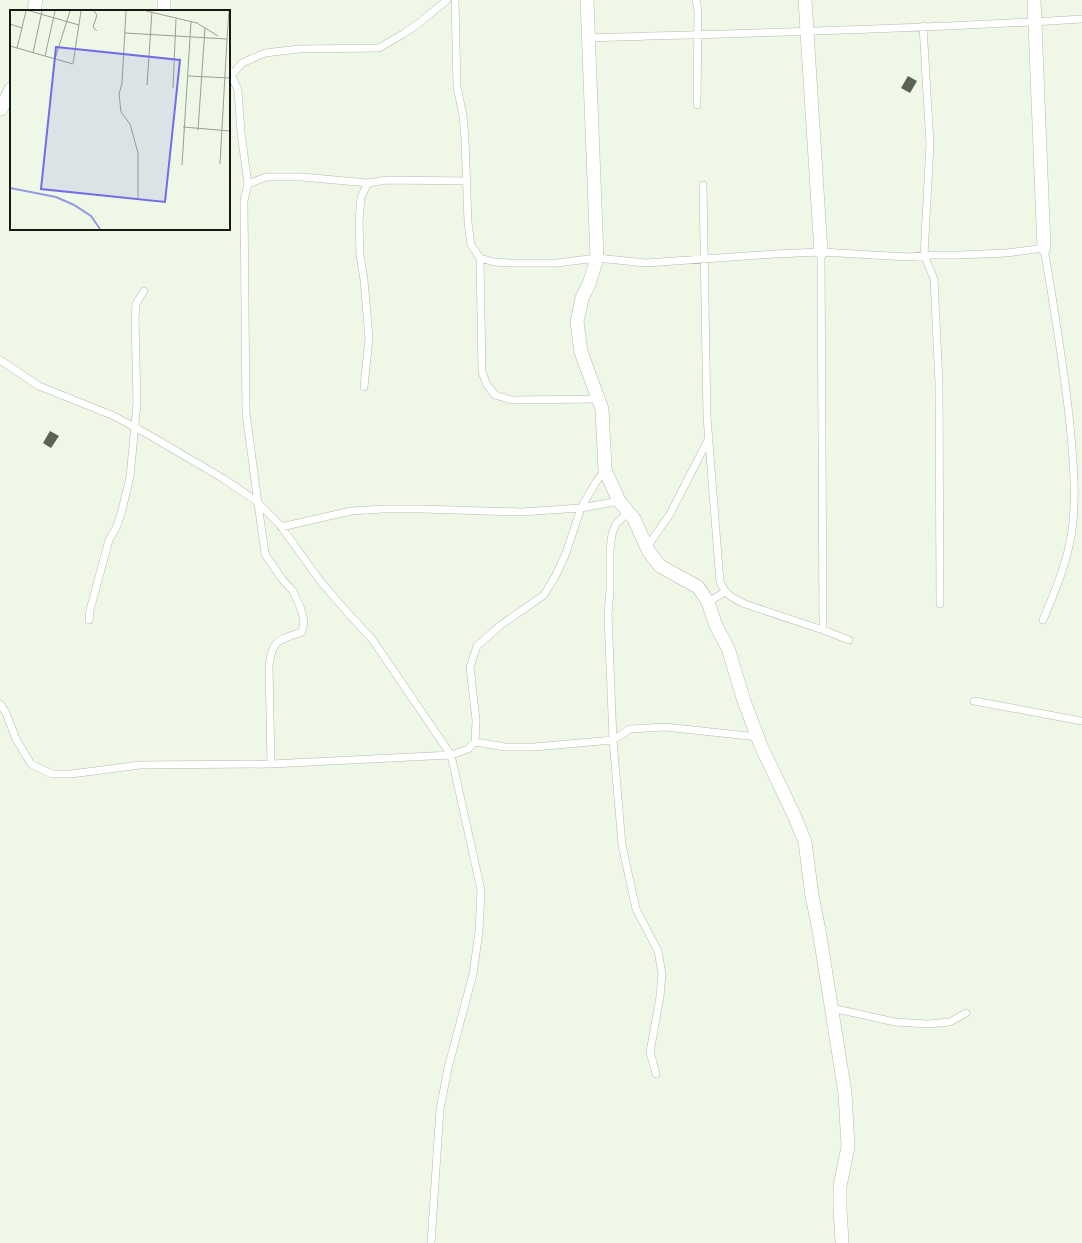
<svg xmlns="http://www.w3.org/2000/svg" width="1082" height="1243" viewBox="0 0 1082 1243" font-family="Signika,sans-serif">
<rect width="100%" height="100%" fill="#eff8e7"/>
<path fill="#5b6354" d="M 908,76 L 917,81 L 910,93 L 901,88 Z
M 50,431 L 59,436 L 51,448 L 43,443 Z"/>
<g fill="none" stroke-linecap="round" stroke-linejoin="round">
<g stroke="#b4bcac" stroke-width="8">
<path id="lane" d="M 455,0 L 457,87 L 463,115 L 465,139 L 468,222 L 471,245 L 480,258 L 494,262 L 509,263 L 557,263 L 597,258 L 646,263 L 775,254 L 821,252 L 908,257 L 932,255 L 959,255 L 1006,253 L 1044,248 C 1054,307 1064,366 1070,425 C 1073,457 1076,490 1073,522 C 1070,556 1056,589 1043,620
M 696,0 L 698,11 L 697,105
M 923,26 L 930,144 L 924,255 L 934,279 L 939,384 L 940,604
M 589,38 C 753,33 918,29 1082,19
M 229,70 L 238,90 L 241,133 L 248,184
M 232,75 L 242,63 L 265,53 L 299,49 L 379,48 L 403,34 L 419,23 L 447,0
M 703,185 L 707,417 L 720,582 C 727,596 731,597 745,604 L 823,630 L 821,252
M 480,258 L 482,372 L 487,385 L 495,395 L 512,400 L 598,399
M 0,360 L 39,386 L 114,416 L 149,435 L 224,479 L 255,500 L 280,525 L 321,582 L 347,612 L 372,639 L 451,755 L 481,890 L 479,932 L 473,974 L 448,1068 L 440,1109 L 431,1243
M 364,387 L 369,338 L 364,280 L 360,255 L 359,221 L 361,197 L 368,183 L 387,180 L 467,181
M 628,512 L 616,524 L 612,534 L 610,549 L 610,590 L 608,615 L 613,740 L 622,845 L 636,909 L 658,951 L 662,974 L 660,997 L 650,1052 L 656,1074
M 281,527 L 351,511 L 383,509 L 422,509 L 521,512 L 581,508 L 619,501
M 647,547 L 670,514 L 709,438
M 708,602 L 725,592
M 89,620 L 90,610 L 109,540 L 116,528 L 121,514 L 130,477 L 137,403 L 135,319 L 136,304 L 144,291
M 823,630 L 849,640
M 974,701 L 1082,721
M 0,704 L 6,713 L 16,739 L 31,764 L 52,774 L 71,774 L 140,765 L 271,764 L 269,666 C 272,640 278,640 302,632 L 304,621 L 301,609 L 293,591 L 282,579 L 265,554 L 258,503 L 246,413 L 244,201 L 248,184 L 266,177 L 302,177 L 368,183
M 475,742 L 505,747 L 534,747 L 613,740 L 630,729 L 665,727 L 758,737
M 271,764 L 451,755 L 468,749 L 475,742 L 476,720 L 470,667 L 477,646 L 501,625 L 544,595 L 556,575 L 566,553 L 581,508 L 596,482 L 605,470
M 832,1008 L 895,1022 L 927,1024 L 950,1022 L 966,1013"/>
</g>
<g stroke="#b4bcac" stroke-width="14">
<path id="street" d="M 587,0 L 597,258 L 589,284 L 582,298 L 577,322 L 581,352 L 602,409 L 605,470 L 619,501 L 634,519 L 649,552 L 660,566 L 698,587 L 708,602 L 716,626 L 728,648 L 744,701 L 761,746 L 794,815 L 805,842 L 812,896 L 819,930 L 845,1093 L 848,1147 L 840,1186 L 840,1210 L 842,1241
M 805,0 L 821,252
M 1034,0 L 1044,248
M 34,11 L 36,0
M 164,11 L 164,0
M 1,109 L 11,89"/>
</g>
<use href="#lane" stroke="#fff" stroke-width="7"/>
<use href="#street" stroke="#fff" stroke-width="13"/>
</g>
<g transform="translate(10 10)">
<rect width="220" height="220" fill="#eff8e7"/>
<path fill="none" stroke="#9599e2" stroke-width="2" d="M 0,178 L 46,187 L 64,195 L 81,206 L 90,219"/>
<path fill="none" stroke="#99a093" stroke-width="1" d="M 20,1 L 69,15M 84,1 L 87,5 L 83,17 L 87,21M 116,1 L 112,73 L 109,84 L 111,102 L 120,114 L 128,143 L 128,189M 136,1 L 187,13 L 208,26M 0,14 L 12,18M 115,23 L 217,29 L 210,154M 217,29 L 219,1M 0,36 L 63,54 L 71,1M 7,38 L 16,1M 23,43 L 32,1M 35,46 L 45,1M 45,49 L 60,1M 178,66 L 220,68M 137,75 L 142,1M 163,78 L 166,9M 173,117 L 220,121M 188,120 L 195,18M 172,155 L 181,12"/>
<path fill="#716ce7" fill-opacity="0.15" stroke="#716ce7" stroke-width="2" d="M 46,37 L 170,50 L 155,192 L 31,179 Z"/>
<rect width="220" height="220" fill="none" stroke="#181b15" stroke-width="2"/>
</g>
</svg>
